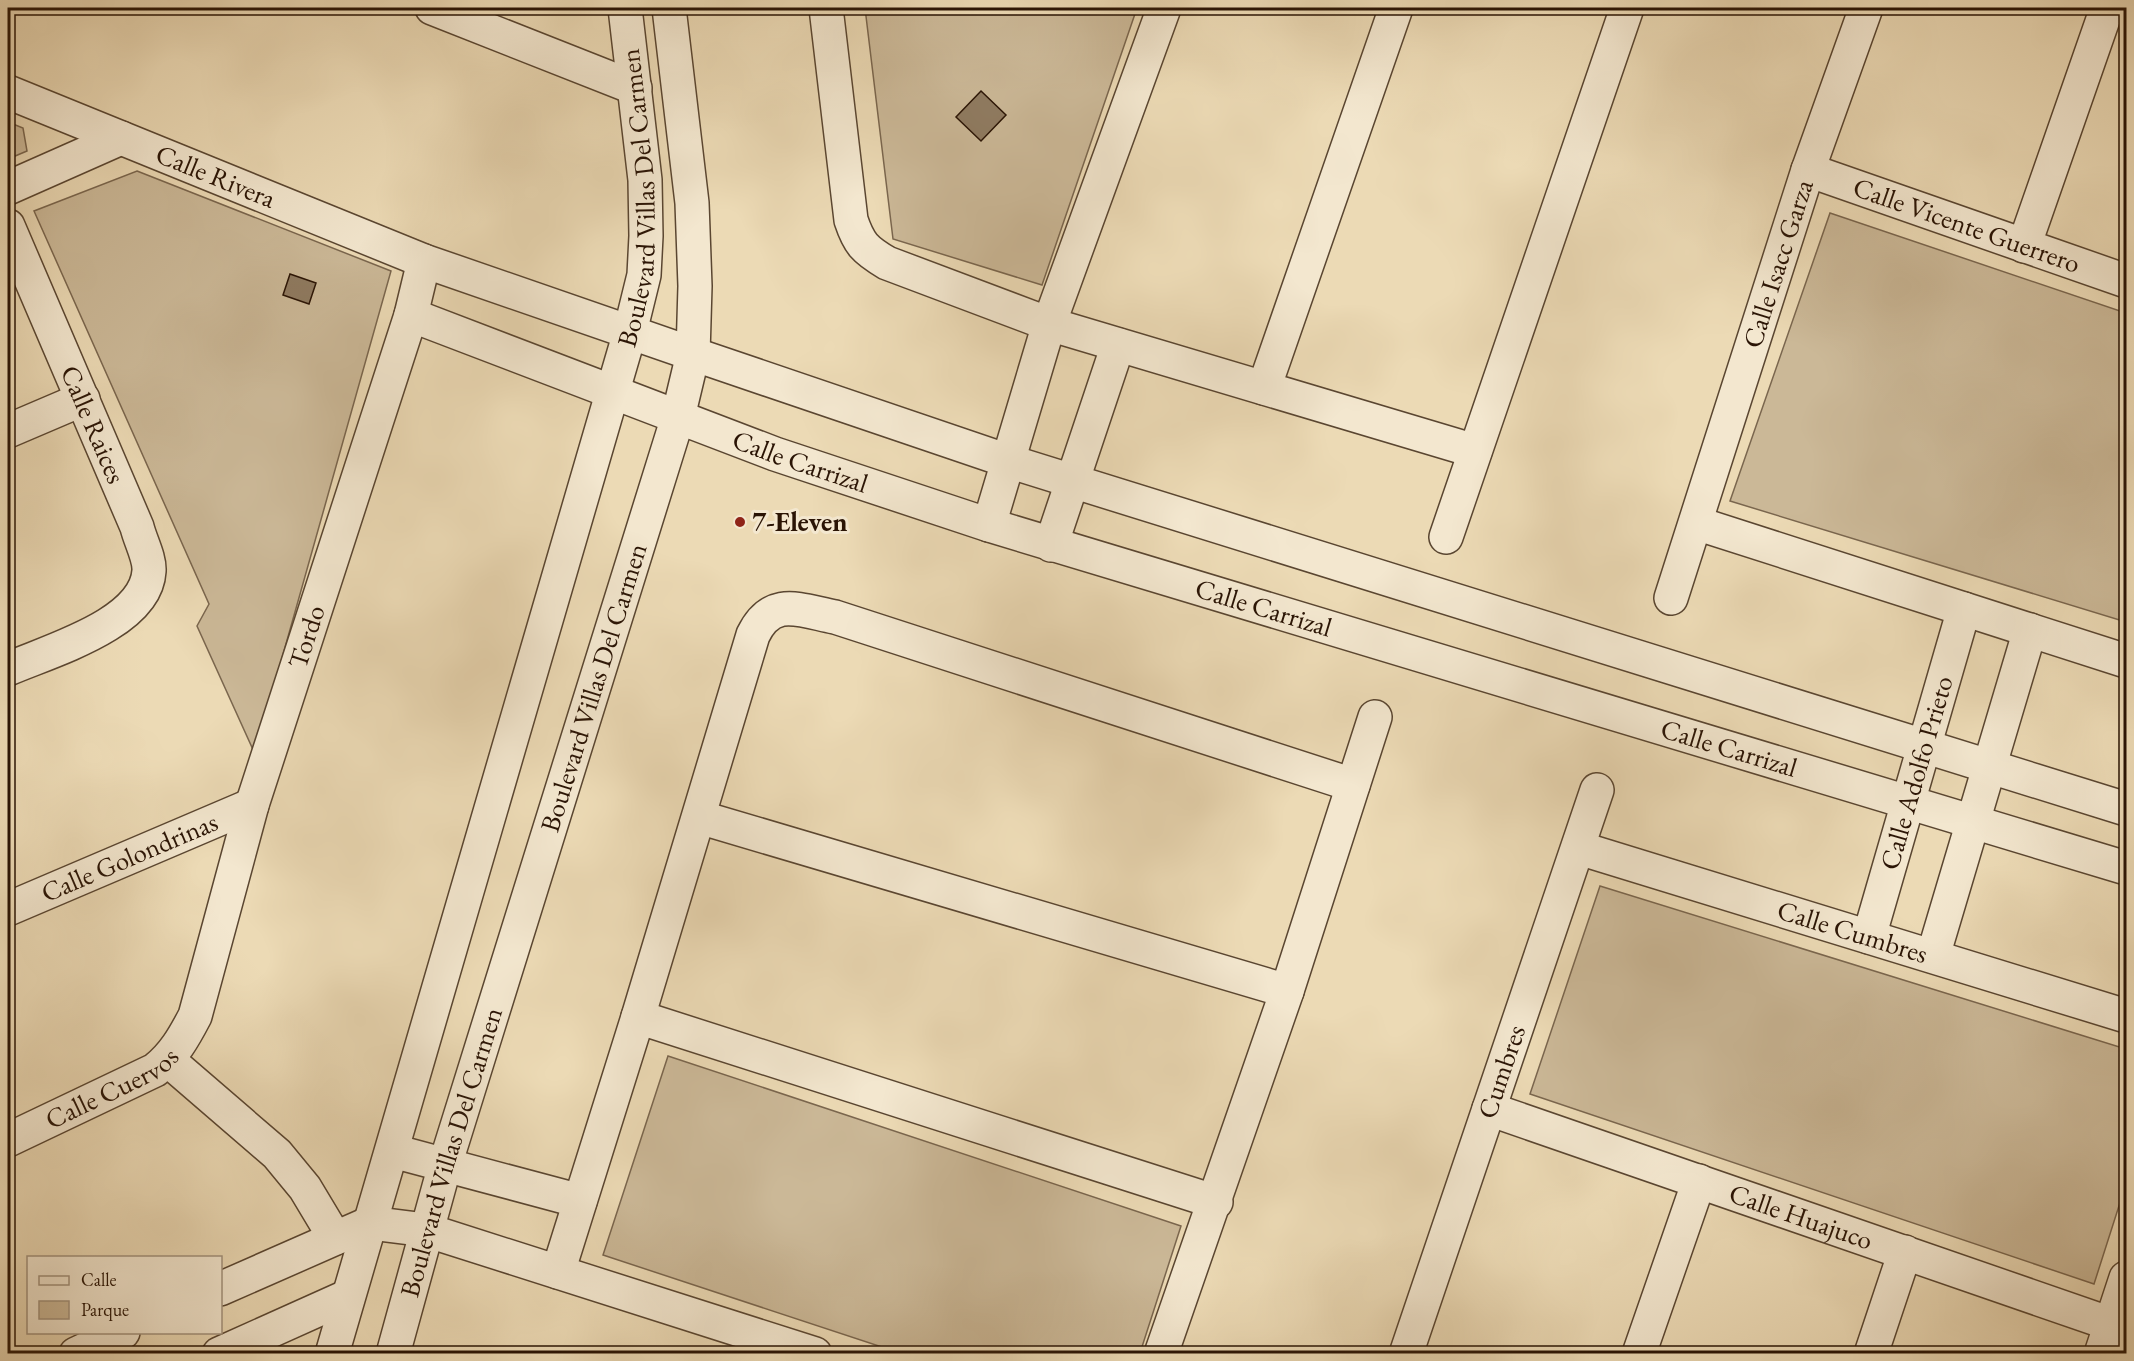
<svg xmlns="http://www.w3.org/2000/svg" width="2134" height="1361" viewBox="0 0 2134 1361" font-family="'EB Garamond',serif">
<rect width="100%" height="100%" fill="#ecdab5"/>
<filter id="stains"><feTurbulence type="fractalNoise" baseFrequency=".00333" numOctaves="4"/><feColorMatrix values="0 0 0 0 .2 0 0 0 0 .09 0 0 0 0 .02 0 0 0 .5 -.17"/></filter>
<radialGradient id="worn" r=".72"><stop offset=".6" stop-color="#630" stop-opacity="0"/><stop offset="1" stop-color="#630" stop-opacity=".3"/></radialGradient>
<path fill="#cbb897" stroke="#7a664e" stroke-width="1.5" d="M 865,8 L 1137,8 L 1042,285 L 893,239 Z
M 8,122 L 23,128 L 27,151 L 8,159 Z
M 137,171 L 391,271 L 255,754 L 197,626 L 209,604 L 34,211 Z
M 1830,213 L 2126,313 L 2126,622 L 1730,501 Z
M 1600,886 L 2126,1049 L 2126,1184 L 2094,1284 L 1530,1094 Z
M 668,1056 L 1181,1226 L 1140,1353 L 900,1353 L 603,1255 Z"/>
<path fill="#8f7b61" stroke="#2a1405" stroke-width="1.5" d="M 981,91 L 1006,115 L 981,141 L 956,117 Z
M 290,274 L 316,283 L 309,304 L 283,295 Z"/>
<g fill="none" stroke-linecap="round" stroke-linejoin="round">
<g stroke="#5a4631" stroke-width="36">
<g id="minor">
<path d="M 432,8 L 635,88"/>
<path d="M 826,8 L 851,220 C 859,244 865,250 887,263 L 1049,324 L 1475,451"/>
<path id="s1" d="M 8,92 L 424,261 L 693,354 L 1008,461 L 2126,809"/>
<path id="s2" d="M 1808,170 L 2126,281"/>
<path d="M 8,188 L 121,138"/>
<path id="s3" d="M 8,226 L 137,527 C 140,540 150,558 149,571 C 146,624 49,651 8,669"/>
<path d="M 2024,246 L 2107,8"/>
<path id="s4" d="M 411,315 L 775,454 L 989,525 L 2126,868"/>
<path d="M 1264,388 L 1396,8"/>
<path d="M 8,431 L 83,399"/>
<path d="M 1696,523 L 2126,661"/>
<path d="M 989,525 L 1049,324 L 1164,8"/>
<path d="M 1446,537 L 1627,8"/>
<path d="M 1051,545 L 1118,345"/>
<path id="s5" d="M 1671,598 L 1808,170 L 1866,8"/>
<path d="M 699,817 L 1287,991"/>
<path id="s6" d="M 1579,848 L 2126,1016"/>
<path id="s7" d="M 8,909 L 252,805"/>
<path id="s8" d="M 1869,937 L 1964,609"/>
<path d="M 1933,956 L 2030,630"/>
<path d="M 638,1017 L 1216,1202"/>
<path d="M 168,1060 L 277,1154 L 305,1188 L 335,1238"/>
<path id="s9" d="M 1489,1109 L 2111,1324"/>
<path id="s10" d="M 8,1140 L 155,1070 C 174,1055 184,1037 195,1016 L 252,805 L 411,315 L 424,261"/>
<path d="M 393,1151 L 580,1201"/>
<path d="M 558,1272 L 638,1017 L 753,635 C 772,596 799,610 835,617 L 1353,785"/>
<path d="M 220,1289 L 370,1223 L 426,1230 L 815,1354"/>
<path d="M 76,1354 L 123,1332"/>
<path d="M 219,1354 L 346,1297"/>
<path id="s11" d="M 332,1354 L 630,332 L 644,275 L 646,236 L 645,180 L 625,8"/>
<path id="s12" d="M 393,1354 L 445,1165 L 678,417 L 693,354 L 695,286 L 692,203 L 669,8"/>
<path d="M 1161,1354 L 1287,991 L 1375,717"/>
<path id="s13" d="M 1406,1354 L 1597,790"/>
<path d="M 1639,1354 L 1699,1181"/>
<path d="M 1871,1354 L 1905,1252"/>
<path d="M 2101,1354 L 2126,1278"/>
</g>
</g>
<use href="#minor" stroke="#f3e7cf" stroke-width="33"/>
</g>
<circle fill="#8f2418" stroke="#f3e7cf" stroke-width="2" cx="740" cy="522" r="6"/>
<g text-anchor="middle" stroke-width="6" stroke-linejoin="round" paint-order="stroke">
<g font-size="27" fill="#2a1405" stroke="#f3e7cf">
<text dy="9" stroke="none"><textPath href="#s1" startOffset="224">Calle Rivera</textPath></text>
<text dy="9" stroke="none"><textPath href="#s11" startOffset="1200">Boulevard Villas Del Carmen</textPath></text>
<text dy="9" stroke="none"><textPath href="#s2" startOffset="168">Calle Vicente Guerrero</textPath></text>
<text dy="9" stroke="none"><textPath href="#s5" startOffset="351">Calle Isacc Garza</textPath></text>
<text dy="9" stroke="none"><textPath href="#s3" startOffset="216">Calle Raices</textPath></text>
<text dy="9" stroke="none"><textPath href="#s4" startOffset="416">Calle Carrizal</textPath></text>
<text dy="9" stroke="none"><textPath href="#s4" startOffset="902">Calle Carrizal</textPath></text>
<text dy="9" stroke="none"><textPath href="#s10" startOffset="626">Tordo</textPath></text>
<text dy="9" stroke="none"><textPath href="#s12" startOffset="696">Boulevard Villas Del Carmen</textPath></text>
<text dy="9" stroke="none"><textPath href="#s4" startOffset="1388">Calle Carrizal</textPath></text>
<text dy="9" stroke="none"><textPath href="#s8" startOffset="171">Calle Adolfo Prieto</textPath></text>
<text dy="9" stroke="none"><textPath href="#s7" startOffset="132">Calle Golondrinas</textPath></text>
<text dy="9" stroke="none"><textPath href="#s6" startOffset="286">Calle Cumbres</textPath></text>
<text dy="9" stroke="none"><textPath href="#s13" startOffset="298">Cumbres</textPath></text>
<text dy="9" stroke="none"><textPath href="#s10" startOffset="116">Calle Cuervos</textPath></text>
<text dy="9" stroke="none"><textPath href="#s12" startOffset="210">Boulevard Villas Del Carmen</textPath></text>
<text dy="9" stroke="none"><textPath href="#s9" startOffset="330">Calle Huajuco</textPath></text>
</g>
<g font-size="27" font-weight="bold" fill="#2a1405" stroke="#f3e7cf" text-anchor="start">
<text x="752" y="531">7-Eleven</text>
</g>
</g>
<rect width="2134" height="1361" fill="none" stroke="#ecdab5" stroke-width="30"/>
<rect x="9" y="9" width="2116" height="1343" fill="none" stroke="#2a1405" stroke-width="3"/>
<rect x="15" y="15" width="2104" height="1331" fill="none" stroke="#2a1405" stroke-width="1.5"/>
<rect x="27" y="1256" width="195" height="78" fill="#f3e7cf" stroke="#a3937e" stroke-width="1.5"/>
<rect x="39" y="1276" width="30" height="9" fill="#f3e7cf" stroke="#a3937e" stroke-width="1.5"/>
<text x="81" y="1286" font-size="18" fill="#2a1405">Calle</text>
<rect x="39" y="1301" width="30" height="18" fill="#cbb897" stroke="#a3937e" stroke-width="1.5"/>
<text x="81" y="1316" font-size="18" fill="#2a1405">Parque</text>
<rect width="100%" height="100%" filter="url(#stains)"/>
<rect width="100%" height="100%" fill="url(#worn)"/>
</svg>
